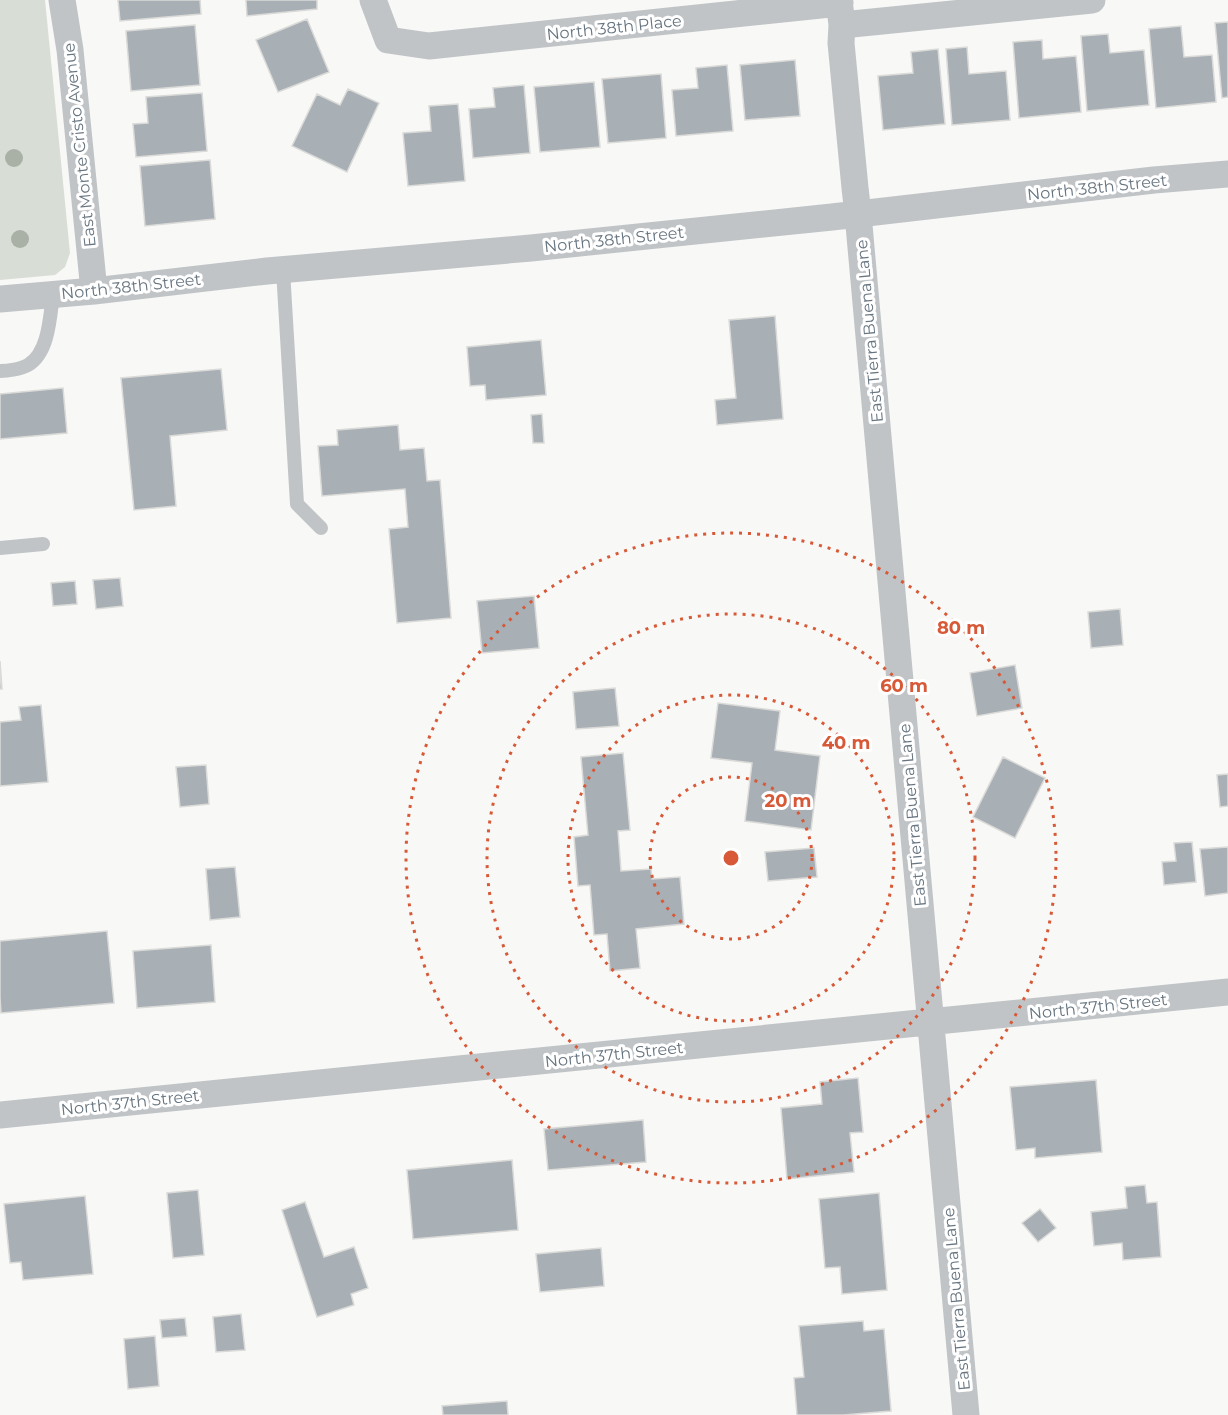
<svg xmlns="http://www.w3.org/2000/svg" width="1228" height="1415" viewBox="0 0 1228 1415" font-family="Montserrat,sans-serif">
<rect width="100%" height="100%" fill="#f8f8f6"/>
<path fill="#d8ddd5" d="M 0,0 L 45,0 L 70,253 L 65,267 L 55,275 L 0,280 Z"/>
<path fill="#a8afb5" stroke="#dadad8" stroke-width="1.5" d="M 118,0 L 200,0 L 201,14 L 120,21 Z
M 246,0 L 317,0 L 317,9 L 247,16 Z
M 307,19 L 329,72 L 278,92 L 256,40 Z
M 1228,22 L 1228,97 L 1222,98 L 1215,23 Z
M 195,25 L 200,85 L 131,91 L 126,31 Z
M 1181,26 L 1184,57 L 1212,55 L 1216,102 L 1156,108 L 1149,29 Z
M 1108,34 L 1110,53 L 1144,50 L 1149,105 L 1087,111 L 1081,36 Z
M 1042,40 L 1043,59 L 1076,56 L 1081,112 L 1019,118 L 1013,42 Z
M 967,47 L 969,74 L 1006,71 L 1010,120 L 952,125 L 946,49 Z
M 938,49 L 945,124 L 883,130 L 878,76 L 913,73 L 911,52 Z
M 795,60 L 800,116 L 745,120 L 740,65 Z
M 727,65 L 733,131 L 676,136 L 672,90 L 698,88 L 696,68 Z
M 661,74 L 666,138 L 608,143 L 602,79 Z
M 594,82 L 600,147 L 540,152 L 534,87 Z
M 524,85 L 530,153 L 473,158 L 469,109 L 495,107 L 493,88 Z
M 348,89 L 379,103 L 347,172 L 292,146 L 317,94 L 340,105 Z
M 202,93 L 207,151 L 136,157 L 133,124 L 148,123 L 146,97 Z
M 458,104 L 465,181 L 408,186 L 403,133 L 431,131 L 429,106 Z
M 210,160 L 215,219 L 145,226 L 140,166 Z
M 775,316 L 783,419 L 717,425 L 715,400 L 736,398 L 729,320 Z
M 541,340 L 546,395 L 486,400 L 485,385 L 470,386 L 467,347 Z
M 221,369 L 227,430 L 170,436 L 176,506 L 134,510 L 121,378 Z
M 63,388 L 67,433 L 0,439 L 0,394 Z
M 542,414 L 544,443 L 533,443 L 531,415 Z
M 398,425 L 400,450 L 424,448 L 427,481 L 440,480 L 451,618 L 397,623 L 389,529 L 408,527 L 405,489 L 322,496 L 318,446 L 338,445 L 337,430 Z
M 120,578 L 123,606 L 96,609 L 93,580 Z
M 75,581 L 77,604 L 53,606 L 51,583 Z
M 534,596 L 539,648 L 482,653 L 477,601 Z
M 1120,609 L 1123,645 L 1091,648 L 1088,612 Z
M 0,661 L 2,689 L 0,689 Z
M 1015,665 L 1022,708 L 977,716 L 970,673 Z
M 615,688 L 619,726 L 576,729 L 573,692 Z
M 718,703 L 780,711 L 775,750 L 820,756 L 811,830 L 745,821 L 752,763 L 711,758 Z
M 41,705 L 48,782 L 0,786 L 0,722 L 21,720 L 19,707 Z
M 623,753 L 630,830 L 618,831 L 621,871 L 651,869 L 652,879 L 680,877 L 684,924 L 636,929 L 640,968 L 610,971 L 607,934 L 594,935 L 590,885 L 578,886 L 574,837 L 588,835 L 581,757 Z
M 1003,757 L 1045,778 L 1015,838 L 973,817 Z
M 206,765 L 209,804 L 180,807 L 176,767 Z
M 1228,774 L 1228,806 L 1220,807 L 1217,775 Z
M 1192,842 L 1196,882 L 1164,885 L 1162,862 L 1176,861 L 1174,843 Z
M 1228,847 L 1228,893 L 1205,896 L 1200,849 Z
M 814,848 L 817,877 L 768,881 L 765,852 Z
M 235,867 L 240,917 L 210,920 L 206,869 Z
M 107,931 L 114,1003 L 1,1013 L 0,997 L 0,941 Z
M 211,945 L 215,1002 L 137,1008 L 133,951 Z
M 858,1078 L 863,1132 L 850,1133 L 854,1172 L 787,1179 L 781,1108 L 822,1104 L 820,1082 Z
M 1096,1080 L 1102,1152 L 1035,1158 L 1035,1148 L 1016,1150 L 1010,1087 Z
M 643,1120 L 646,1162 L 548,1170 L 544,1129 Z
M 512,1160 L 518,1230 L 413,1239 L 407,1170 Z
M 1145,1185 L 1147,1203 L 1157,1202 L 1161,1257 L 1123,1260 L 1122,1243 L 1094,1246 L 1091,1212 L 1127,1208 L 1125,1187 Z
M 198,1190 L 204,1255 L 173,1258 L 167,1193 Z
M 879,1193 L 887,1290 L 842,1294 L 840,1267 L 825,1268 L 819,1199 Z
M 85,1196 L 93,1274 L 23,1280 L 21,1262 L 10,1263 L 4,1204 Z
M 305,1202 L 324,1257 L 354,1247 L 368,1288 L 351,1294 L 354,1305 L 317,1317 L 282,1210 Z
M 1040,1209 L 1056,1228 L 1038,1242 L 1022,1223 Z
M 601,1248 L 604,1286 L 540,1292 L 536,1254 Z
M 241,1314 L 245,1350 L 216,1352 L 213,1317 Z
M 185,1318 L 187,1336 L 162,1338 L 160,1320 Z
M 863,1321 L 864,1331 L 884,1329 L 891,1411 L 843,1415 L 797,1415 L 794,1378 L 804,1377 L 799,1326 Z
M 155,1336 L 159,1386 L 128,1389 L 124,1339 Z
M 507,1401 L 508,1415 L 443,1415 L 442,1406 Z"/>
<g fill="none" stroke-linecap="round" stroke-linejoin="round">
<path stroke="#c0c4c7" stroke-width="14" d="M 283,270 L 297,504 L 321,528
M 0,371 C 8,371 21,369 28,365 C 49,353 50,316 53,294
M 0,548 L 43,544"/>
<path stroke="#c0c4c7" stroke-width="27" d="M 62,0 L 70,50 L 94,291
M 373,0 L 388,40 L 429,46 L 840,3
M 839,0 L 842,25 L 841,43 L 855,188 L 858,214 L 966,1415
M 842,25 L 1092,0
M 0,299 L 94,291 L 267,271 L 531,248 L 832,217 L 1154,180 L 1228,174
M 0,1115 L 1228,992"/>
</g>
<g fill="#a9b1a6">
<circle cx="14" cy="158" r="9"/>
<circle cx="20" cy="239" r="9"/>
</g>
<g fill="none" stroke="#d75937" stroke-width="3" stroke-dasharray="3 6">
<circle cx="731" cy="858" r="81"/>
<circle cx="731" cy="858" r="163"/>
<circle cx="731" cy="858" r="244"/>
<circle cx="731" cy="858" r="325"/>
</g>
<g text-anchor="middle" stroke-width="6" stroke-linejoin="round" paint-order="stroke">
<g font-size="16" fill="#66747f" stroke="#fff">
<text transform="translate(614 27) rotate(-6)" y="6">North 38th Place</text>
<text transform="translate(79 145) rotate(-96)" y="6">East Monte Cristo Avenue</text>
<text transform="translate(1097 187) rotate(-6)" y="6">North 38th Street</text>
<text transform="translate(614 239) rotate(-6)" y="6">North 38th Street</text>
<text transform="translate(131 286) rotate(-6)" y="6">North 38th Street</text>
<text transform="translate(869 331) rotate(-95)" y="6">East Tierra Buena Lane</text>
<text transform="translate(912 815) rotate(-95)" y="6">East Tierra Buena Lane</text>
<text transform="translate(1098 1006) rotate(-6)" y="6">North 37th Street</text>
<text transform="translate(614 1054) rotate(-6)" y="6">North 37th Street</text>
<text transform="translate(130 1102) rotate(-6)" y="6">North 37th Street</text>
<text transform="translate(956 1299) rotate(-95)" y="6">East Tierra Buena Lane</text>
</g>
</g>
<circle cx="731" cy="858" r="9" fill="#d75937" stroke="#fff" stroke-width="3"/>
<g font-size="18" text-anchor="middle" font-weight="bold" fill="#d75937" stroke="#fff" stroke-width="6" stroke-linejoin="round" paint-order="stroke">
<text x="961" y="634">80 m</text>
<text x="904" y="692">60 m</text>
<text x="846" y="749">40 m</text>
<text x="788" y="807">20 m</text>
</g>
</svg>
